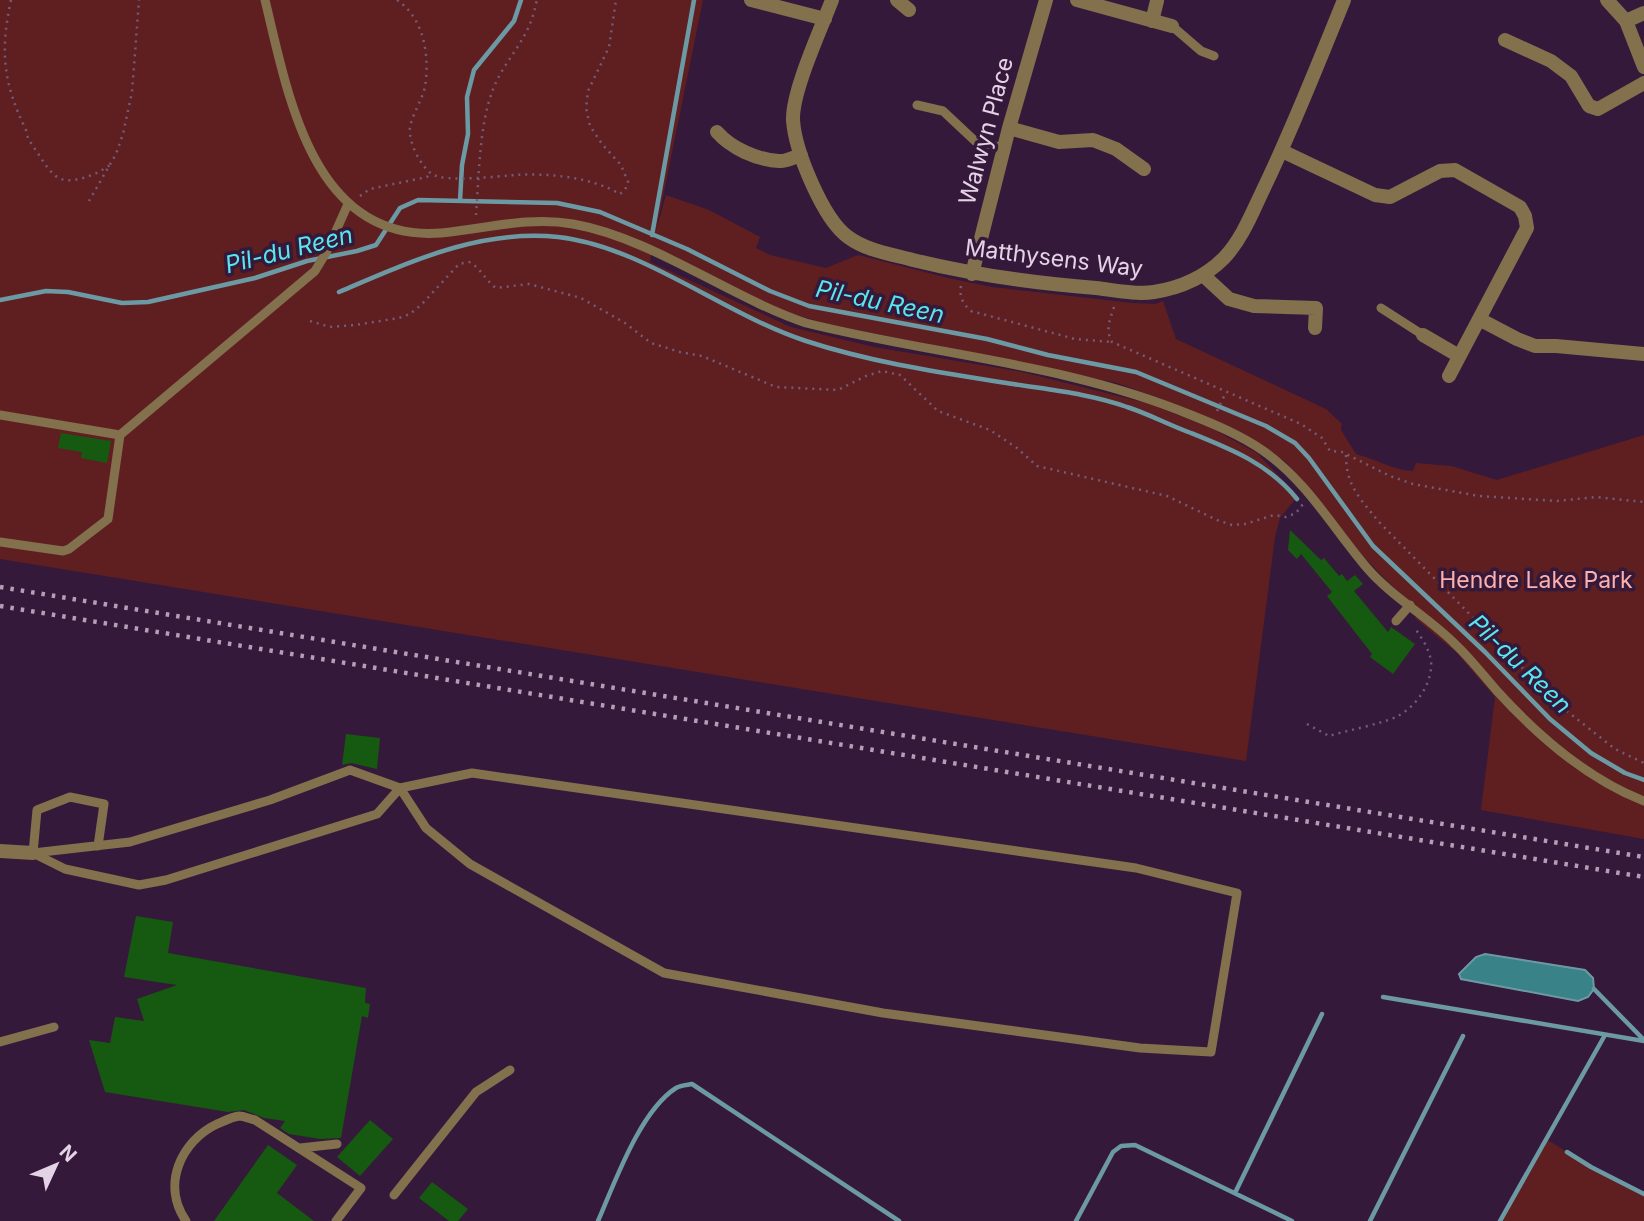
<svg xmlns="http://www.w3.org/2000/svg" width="1644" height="1221" viewBox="0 0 1644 1221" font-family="Inter,sans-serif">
<rect width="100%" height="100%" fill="#35193a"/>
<path fill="#5f1f21" d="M 0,0 L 703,0 L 656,231 L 666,195 L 709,210 L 760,237 L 756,248 L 770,255 L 826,268 L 858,255 L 948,278 L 992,287 L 1132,303 L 1155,304 L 1163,301 L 1176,339 L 1326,409 L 1342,424 L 1341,430 L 1356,454 C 1376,459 1392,470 1413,471 L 1416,463 L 1451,466 L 1497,480 L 1644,435 L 1644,839 L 1481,810 L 1495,697 L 1456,652 L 1415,618 L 1421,611 L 1389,583 L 1356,549 L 1287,463 L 1238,431 L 1162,399 L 1117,383 L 828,324 L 782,311 L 652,249 L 650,262 L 791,327 L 874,347 L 1022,372 L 1150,404 L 1211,428 L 1257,453 L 1298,496 L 1280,518 L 1275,537 L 1246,761 L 0,559 Z
M 1546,1139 L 1591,1167 L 1644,1194 L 1644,1221 L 1500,1221 Z"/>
<path fill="#388288" stroke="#6c9aa4" stroke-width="2" d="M 1485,954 L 1585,970 L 1593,978 L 1594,989 L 1588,997 L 1578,1001 L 1461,979 L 1459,974 L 1476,957 Z"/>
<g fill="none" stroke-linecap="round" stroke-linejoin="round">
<path stroke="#6c9aa4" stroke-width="4.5" d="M 460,201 L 462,165 L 468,134 L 467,97 L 474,70 L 514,21 L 521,0
M 652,235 L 694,0
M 339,292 C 410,262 479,229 558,237 C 642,246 725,315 806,341 C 873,363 944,373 1013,384 C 1051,390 1091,394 1127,407 C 1149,414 1169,425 1191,433 C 1231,449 1269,464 1297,499
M 0,300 L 46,291 L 68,292 L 122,303 L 148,302 L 255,278 L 307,261 L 357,251 L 376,245 L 400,208 L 418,200 L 557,203 L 600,212 L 687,249 L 770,291 L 809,306 L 987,339 L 1048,355 L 1136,372 L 1266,426 L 1295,443 L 1309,458 L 1373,546 L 1485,652 L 1550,719 L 1591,753 L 1625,773 L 1644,780
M 1594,989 L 1644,1040
M 1383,997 L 1644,1041
M 1567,1152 L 1591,1167 L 1644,1194
M 1235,1193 L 1322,1014
M 598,1221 C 615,1182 640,1111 676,1088 C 681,1085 687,1085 692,1084 L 899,1221
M 1076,1221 L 1113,1152 L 1121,1146 L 1135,1145 L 1292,1221
M 1370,1221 L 1463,1036
M 1500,1221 L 1605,1035"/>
</g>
<path fill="#165910" d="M 61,433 L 111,441 L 107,463 L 81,458 L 82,452 L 58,448 Z
M 1290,530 L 1321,560 L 1324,558 L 1339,576 L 1342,574 L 1347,581 L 1355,575 L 1363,584 L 1354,591 L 1388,632 L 1391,627 L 1415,644 L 1393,674 L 1370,657 L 1372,654 L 1327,596 L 1332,592 L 1301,554 L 1297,559 L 1288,550 Z
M 346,734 L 380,738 L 377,769 L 351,763 L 342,765 Z
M 136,916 L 173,922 L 168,953 L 366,988 L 365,1003 L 370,1004 L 368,1018 L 362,1016 L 341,1138 L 320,1139 L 289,1134 L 280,1128 L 285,1121 L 264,1118 L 244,1110 L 228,1112 L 105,1092 L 89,1040 L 110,1043 L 115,1017 L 144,1021 L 137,999 L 177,985 L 124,977 Z
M 370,1120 L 393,1139 L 360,1176 L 337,1157 Z
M 268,1145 L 297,1165 L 277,1193 L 314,1221 L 214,1221 Z
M 432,1182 L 468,1209 L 458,1221 L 449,1221 L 419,1198 Z"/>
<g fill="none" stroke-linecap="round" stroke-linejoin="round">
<path stroke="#745b78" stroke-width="2.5" stroke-dasharray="2 5" stroke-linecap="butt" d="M 11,0 C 0,51 3,83 26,130 C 27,140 34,147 39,155 C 44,163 49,171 57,177 C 70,186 98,174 110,165
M 397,0 C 424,18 430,56 425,87 C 422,100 413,113 410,127 C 408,141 420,166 432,174 C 445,183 499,176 516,175 C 549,173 591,177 620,194 L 625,190 L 628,182 L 621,165 L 602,144 L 590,126 L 586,108 L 588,91 L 609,47 L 616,0
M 360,196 L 370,189 L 427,177 L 430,173
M 89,201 L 116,154 L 123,134 L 132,92 L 139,0
M 476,215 C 479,177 479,128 492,92 C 501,66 522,46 531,21 C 534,14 535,7 537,0
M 961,286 C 959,297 963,304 971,311 L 1075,339 L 1112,342
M 1114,307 C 1110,320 1105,329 1112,342 L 1301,424 L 1322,438 L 1330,451 L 1342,452 L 1390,476 L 1413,484 L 1479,496 L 1557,501 L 1596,497 L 1644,502
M 310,321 L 330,327 L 355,325 L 399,318 L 410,314 L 422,304 L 459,264 L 469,262 C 481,268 485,280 496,288 L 529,284 L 581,298 L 625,323 L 651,343 L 680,352 L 702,356 L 776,387 L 838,390 L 866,376 L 882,371 L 900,375 L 938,411 L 990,430 L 1017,448 L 1037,466 L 1167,496 L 1217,520 L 1232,525 L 1245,524 L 1274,515 L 1286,517 L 1296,513 L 1303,504
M 1217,411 L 1226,392
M 1346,455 C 1346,486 1360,498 1378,521 L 1558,704 L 1615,749 L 1644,763
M 1307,724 L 1329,736 C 1348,730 1382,724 1398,716 C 1417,706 1433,682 1431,661 C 1429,648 1421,637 1414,627"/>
<path stroke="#83704d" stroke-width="9" d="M 265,0 C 288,94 312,243 441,233 C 485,229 528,216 573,224 C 652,238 729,297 806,323 C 934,355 1069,364 1191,415 C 1216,425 1240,435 1262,450 C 1306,480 1333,528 1367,568 C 1392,597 1428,617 1455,644 C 1470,658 1483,675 1497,691 C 1538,736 1587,779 1644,801
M 1172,26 L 1201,51 L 1214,56
M 917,105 L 943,111 L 975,141 L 1004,148
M 1381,308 L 1423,335
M 0,415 L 120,435
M 0,542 L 63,551 L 69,549 L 108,519 L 120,435 L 315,271 L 327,251 L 348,204
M 1396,621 L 1410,605
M 350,770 L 400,788 L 377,814 L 166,880 L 139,885 L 65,869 L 33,853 L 130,842 L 270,800 Z
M 472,773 L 1136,868 L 1237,893 L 1211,1052 L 1140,1048 L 883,1013 L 664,973 L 470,864 L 426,828 L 400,788 Z
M 33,853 L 37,810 L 70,797 L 104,804 L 98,846
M 0,1042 L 54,1027
M 300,1148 L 337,1144
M 394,1195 L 476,1092 L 510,1070
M 186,1221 C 161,1185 181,1141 217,1124 C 224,1121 232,1117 239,1116 C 244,1116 250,1119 255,1120 L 361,1188 L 336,1221"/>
<path stroke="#83704d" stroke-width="14" d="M 751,0 L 825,19
M 832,0 C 821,29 792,91 793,120 C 795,151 823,219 848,237 C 867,251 891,254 913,260 C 974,275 1033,283 1096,288 C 1114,290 1135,295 1154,292 C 1179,288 1205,277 1224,258 C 1242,239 1252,213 1263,190 C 1293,128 1318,64 1344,0
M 897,0 L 909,10
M 1077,0 L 1172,26
M 1607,0 L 1626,21 L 1644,67
M 1152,21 L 1157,1
M 1626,21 L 1644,13
M 1505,40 L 1551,61 L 1571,76 L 1589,106 L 1598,109 L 1644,83
M 1009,128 L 1059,142 L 1093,140 L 1116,149 L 1144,169
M 717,132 C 731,148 757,160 779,161 C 786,162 794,157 801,155
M 1282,151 L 1375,195 L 1390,197 L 1440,171 L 1455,170 L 1520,207 L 1525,216 L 1527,228 L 1449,376
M 972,274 L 1009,128 L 1046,0
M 1203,275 L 1229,299 L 1254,306 L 1316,308 L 1315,328
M 1479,319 L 1517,339 L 1535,346 L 1556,346 L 1644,354
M 1423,335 L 1459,356
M 0,851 L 33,853"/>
<path stroke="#b39fb6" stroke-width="4.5" stroke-dasharray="3.5 7" stroke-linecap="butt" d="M 0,587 L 1644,857
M 0,606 L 1644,877"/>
</g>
<g text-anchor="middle" stroke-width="7" stroke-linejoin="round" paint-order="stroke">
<g font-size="23" fill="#e4d2e6" stroke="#35193a">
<text transform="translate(986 131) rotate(-75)" y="8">Walwyn Place</text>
<text transform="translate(1054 258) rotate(7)" y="8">Matthysens Way</text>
</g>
<g font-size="23" fill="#fdb0ac" stroke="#35193a">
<text x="1536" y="588">Hendre Lake Park</text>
</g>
<g font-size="24" font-style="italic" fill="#56e7f1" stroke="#35193a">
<text transform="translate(289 250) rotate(-14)" y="8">Pil-du Reen</text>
<text transform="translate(880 302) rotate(12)" y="8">Pil-du Reen</text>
<text transform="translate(1520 664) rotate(44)" y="8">Pil-du Reen</text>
</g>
</g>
<g transform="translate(56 1165) rotate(46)" stroke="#35193a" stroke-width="5" paint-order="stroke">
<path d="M0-5L12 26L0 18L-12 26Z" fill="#e4d2e6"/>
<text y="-10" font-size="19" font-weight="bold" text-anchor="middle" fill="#e4d2e6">N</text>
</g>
</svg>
